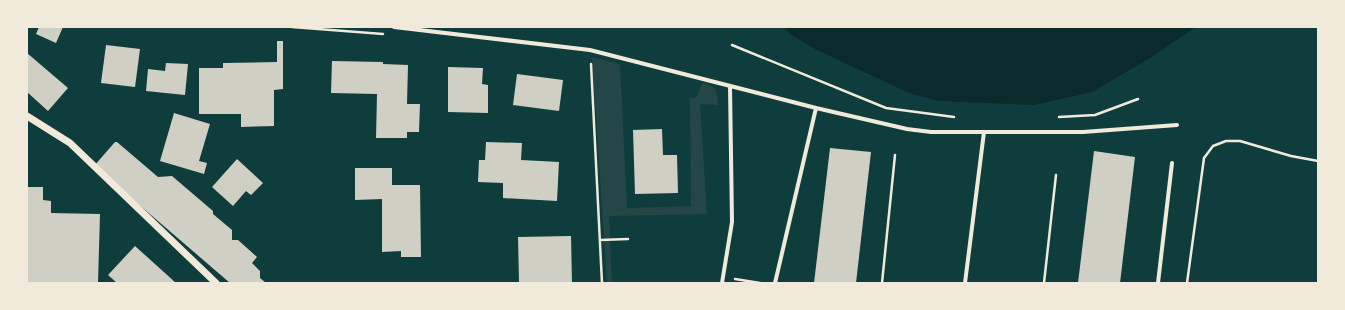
<svg xmlns="http://www.w3.org/2000/svg" width="1345" height="310" viewBox="0 0 1345 310" font-family="Mulish,sans-serif">
<rect width="100%" height="100%" fill="#0f3d3e"/>
<path fill="#244646" d="M 592,57 L 620,64 L 627,208 L 691,206 L 690,98 L 696,98 L 702,83 C 717,86 718,92 718,105 L 700,104 L 707,214 L 609,216 L 612,283 L 607,283 Z"/>
<path fill="#0a2a2b" d="M 785,27 L 1196,27 L 1150,58 L 1092,92 L 1034,105 L 938,101 L 909,93 L 817,50 L 790,34 Z"/>
<path fill="#cfcfc3" d="M 39,27 L 63,27 L 56,43 L 36,34 Z
M 277,41 L 283,41 L 283,89 L 274,90 L 274,126 L 241,127 L 241,114 L 199,114 L 199,68 L 223,68 L 223,63 L 277,62 Z
M 106,45 L 140,49 L 135,87 L 101,83 Z
M 27,53 L 68,88 L 48,111 L 27,92 Z
M 332,61 L 383,62 L 383,64 L 408,65 L 407,104 L 420,104 L 419,132 L 407,132 L 407,138 L 376,138 L 377,94 L 331,93 Z
M 166,63 L 188,64 L 185,95 L 146,91 L 148,69 L 165,71 Z
M 448,67 L 483,68 L 482,84 L 488,85 L 488,113 L 448,112 Z
M 517,74 L 563,80 L 559,111 L 513,105 Z
M 174,113 L 210,124 L 199,161 L 207,163 L 204,174 L 160,161 Z
M 662,129 L 663,155 L 677,155 L 678,193 L 635,194 L 633,130 Z
M 115,142 L 117,142 L 158,177 L 172,176 L 213,211 L 213,214 L 232,230 L 232,240 L 238,240 L 257,257 L 252,263 L 260,271 L 260,278 L 266,283 L 230,283 L 94,166 Z
M 486,142 L 522,143 L 521,160 L 559,162 L 557,201 L 503,198 L 503,183 L 478,182 L 479,160 L 485,160 Z
M 830,148 L 871,152 L 856,283 L 814,283 Z
M 1094,151 L 1135,157 L 1120,283 L 1078,283 Z
M 237,159 L 263,183 L 251,195 L 246,191 L 233,206 L 212,187 Z
M 355,168 L 392,168 L 392,185 L 420,185 L 421,257 L 401,257 L 401,251 L 382,252 L 382,199 L 355,200 Z
M 27,187 L 43,187 L 43,200 L 51,201 L 51,213 L 100,214 L 98,283 L 27,283 Z
M 571,236 L 572,283 L 519,282 L 518,237 Z
M 135,246 L 176,283 L 117,283 L 108,275 Z"/>
<g fill="none" stroke-linecap="round" stroke-linejoin="round">
<path stroke="#f1e9da" stroke-width="2.5" d="M 292,27 L 383,34
M 732,45 L 886,108 L 954,117
M 591,64 L 602,283
M 1059,117 L 1095,115 L 1138,99
M 600,240 L 628,239
M 735,279 L 760,283
M 882,283 L 895,155
M 1044,283 L 1056,175
M 1187,283 L 1204,158 L 1213,146 L 1226,141 L 1240,141 L 1291,156 L 1318,161"/>
<path stroke="#f1e9da" stroke-width="4" d="M 394,27 L 590,50 L 816,108 L 775,283
M 816,108 L 907,129 L 931,132 L 1083,132 L 1177,125
M 722,283 L 732,222 L 730,86
M 965,283 L 984,132
M 1158,283 L 1172,163"/>
<path stroke="#f1e9da" stroke-width="7" d="M 27,116 L 70,143 L 216,283"/>
</g>
<rect width="1345" height="310" fill="none" stroke="#f1e9da" stroke-width="56"/>
</svg>
